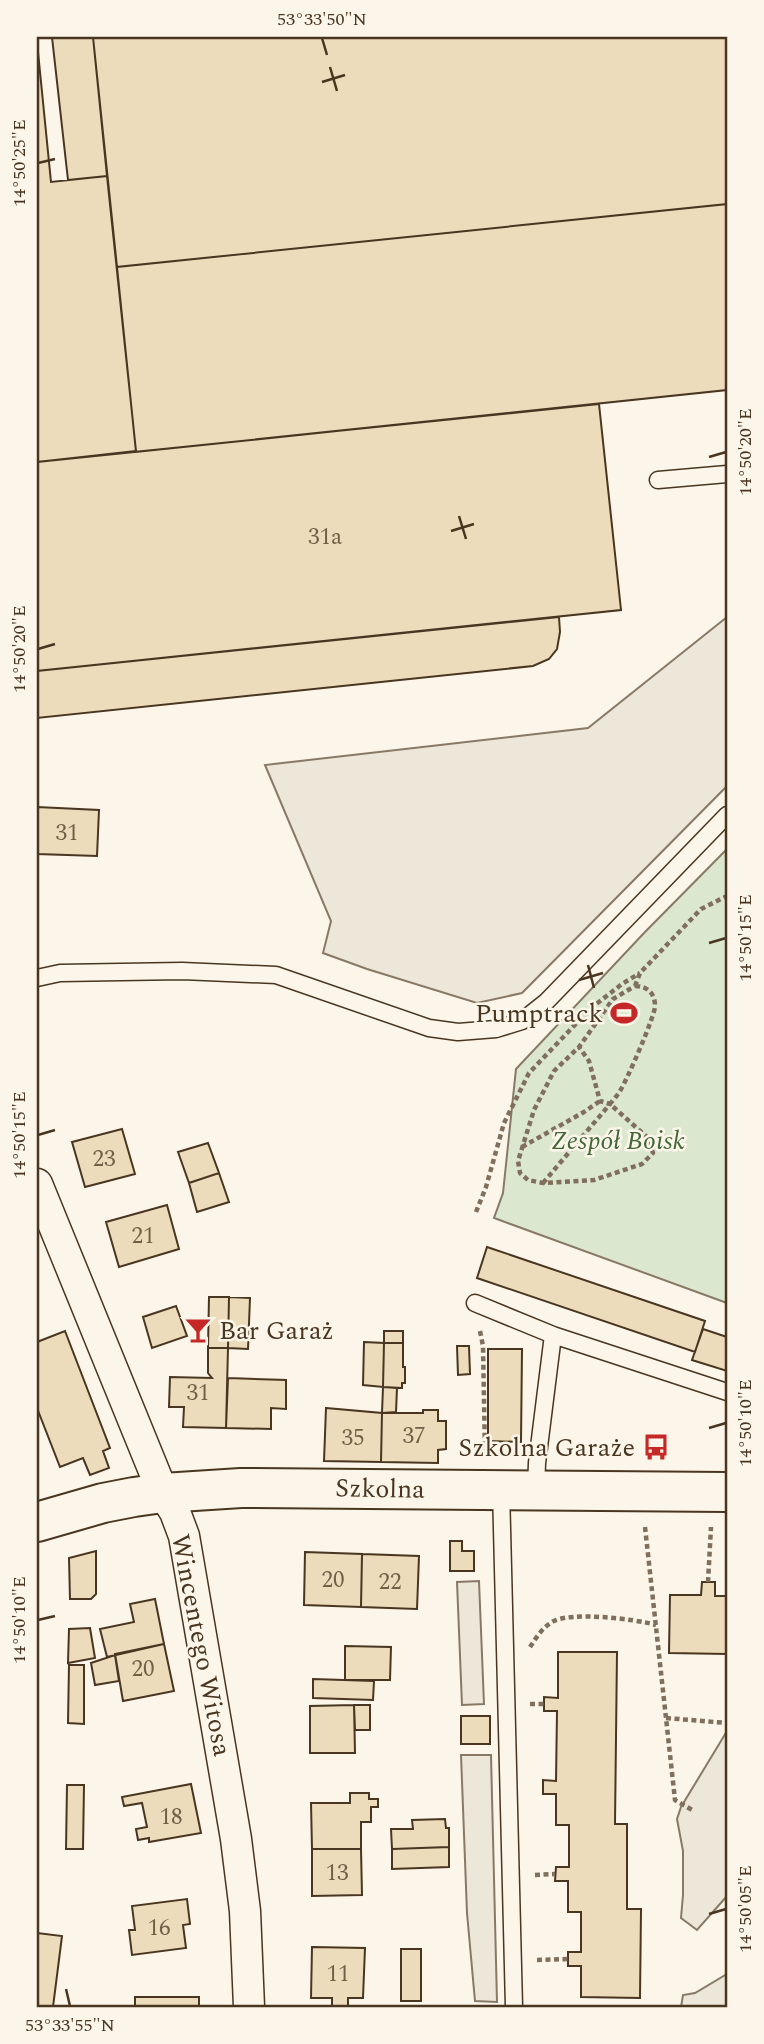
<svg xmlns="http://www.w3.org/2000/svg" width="764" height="2044" viewBox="0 0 764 2044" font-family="Spectral,serif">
<rect width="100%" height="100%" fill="#fbf6e9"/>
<path fill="#dce7d0" stroke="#887966" stroke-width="2" d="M 727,849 L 727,1303 L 494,1218 L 503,1193 L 516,1069 L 645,932 Z"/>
<path fill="#ede7d9" stroke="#887966" stroke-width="2" d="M 727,617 L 727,786 L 522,993 L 477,1003 L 367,969 L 323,953 L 331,921 L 265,765 L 588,728 Z
M 479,1581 L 484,1704 L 462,1705 L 457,1582 Z
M 727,1731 L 727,1896 L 697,1930 L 681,1918 L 683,1895 L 683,1851 L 677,1819 L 681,1807 Z
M 461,1755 L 491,1755 L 497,2002 L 475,2001 L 467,1913 Z
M 727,1974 L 727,2007 L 681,2007 L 683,1995 L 695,1993 Z"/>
<path fill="#ecdcbc" stroke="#4a3520" stroke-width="2" d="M 52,37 L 93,37 L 107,176 L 68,180 Z
M 93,37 L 727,37 L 727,204 L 117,267 Z
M 37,42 L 51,182 L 107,176 L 136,451 L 37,462 Z
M 727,204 L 727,390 L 136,452 L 117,267 Z
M 599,404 L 621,610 L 37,671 L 37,462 Z
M 559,617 L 560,632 L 557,649 L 549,659 L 533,666 L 37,718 L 37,671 Z
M 37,807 L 99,810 L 97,856 L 37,854 Z
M 122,1129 L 135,1174 L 85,1187 L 72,1142 Z
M 208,1143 L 219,1173 L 189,1183 L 178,1152 Z
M 219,1173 L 229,1202 L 197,1212 L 189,1183 Z
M 167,1205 L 179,1249 L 119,1267 L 106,1222 Z
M 487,1247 L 705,1321 L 695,1352 L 477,1278 Z
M 209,1297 L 229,1297 L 228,1348 L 208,1348 Z
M 229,1297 L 250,1298 L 248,1349 L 228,1348 Z
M 176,1306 L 187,1336 L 152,1348 L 143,1317 Z
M 703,1329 L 727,1337 L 727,1371 L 692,1360 Z
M 65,1331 L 110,1448 L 103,1451 L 109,1468 L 90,1475 L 83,1458 L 60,1467 L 37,1408 L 37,1342 Z
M 384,1331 L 403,1331 L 403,1343 L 384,1343 Z
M 364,1342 L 384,1343 L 383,1387 L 363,1385 Z
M 384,1343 L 403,1343 L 403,1367 L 405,1367 L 405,1383 L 402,1383 L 402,1388 L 383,1387 Z
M 457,1346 L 469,1346 L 470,1374 L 458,1375 Z
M 208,1348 L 228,1348 L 226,1428 L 183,1427 L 184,1407 L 169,1407 L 170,1377 L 212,1378 L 208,1373 Z
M 488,1349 L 522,1349 L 521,1442 L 488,1441 Z
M 228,1378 L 286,1380 L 286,1409 L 271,1408 L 271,1429 L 226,1428 Z
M 383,1387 L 397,1388 L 396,1412 L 382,1413 Z
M 326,1408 L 382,1413 L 381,1462 L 324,1461 Z
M 423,1410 L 438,1410 L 438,1421 L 446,1421 L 446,1449 L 438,1450 L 438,1463 L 381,1462 L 382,1413 L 423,1413 Z
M 450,1541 L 462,1541 L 462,1551 L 474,1551 L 474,1571 L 450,1571 Z
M 96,1551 L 96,1594 L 91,1599 L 70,1599 L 69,1558 Z
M 305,1552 L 362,1554 L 361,1607 L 304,1605 Z
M 362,1554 L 419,1556 L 417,1609 L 361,1607 Z
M 702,1582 L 715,1582 L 715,1596 L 727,1596 L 727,1654 L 669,1653 L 670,1595 L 701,1595 Z
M 155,1599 L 164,1644 L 107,1657 L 100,1629 L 134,1622 L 130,1604 Z
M 90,1628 L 95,1658 L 68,1663 L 69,1629 Z
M 164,1644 L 174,1691 L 123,1701 L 115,1654 Z
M 345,1646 L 391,1647 L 390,1680 L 345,1680 Z
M 558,1652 L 617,1652 L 615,1824 L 627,1824 L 627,1909 L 641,1909 L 640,1998 L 581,1997 L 581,1966 L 568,1966 L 568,1952 L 581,1952 L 581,1912 L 568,1912 L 568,1881 L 555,1881 L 556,1867 L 569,1867 L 569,1825 L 556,1825 L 556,1794 L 543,1794 L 543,1780 L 556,1781 L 557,1711 L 544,1711 L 544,1697 L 558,1698 Z
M 115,1655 L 119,1681 L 95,1685 L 91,1663 Z
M 69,1665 L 84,1665 L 84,1724 L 68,1723 Z
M 313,1679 L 374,1681 L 373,1700 L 313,1698 Z
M 354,1705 L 355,1753 L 310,1753 L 310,1706 Z
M 354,1705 L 370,1705 L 370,1730 L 355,1730 Z
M 461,1716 L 490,1716 L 490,1744 L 461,1744 Z
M 191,1784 L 201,1833 L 149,1842 L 149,1838 L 138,1840 L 136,1829 L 147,1827 L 142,1803 L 124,1806 L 122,1797 Z
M 67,1785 L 84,1785 L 83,1849 L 66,1849 Z
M 350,1793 L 369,1793 L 369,1799 L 378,1799 L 378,1807 L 371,1807 L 371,1822 L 361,1822 L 361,1849 L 312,1849 L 311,1803 L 350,1803 Z
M 445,1819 L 446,1828 L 449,1828 L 449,1847 L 392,1849 L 391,1829 L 413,1829 L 412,1820 Z
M 449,1847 L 449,1867 L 392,1869 L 392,1849 Z
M 312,1849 L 361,1849 L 362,1895 L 312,1896 Z
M 187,1899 L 190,1924 L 183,1925 L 186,1948 L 132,1955 L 129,1930 L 135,1930 L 132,1906 Z
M 37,1933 L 62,1936 L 53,2007 L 37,2007 Z
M 312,1947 L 365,1948 L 363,1998 L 348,1998 L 348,2007 L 332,2006 L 332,1998 L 311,1998 Z
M 401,1949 L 421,1949 L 421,2001 L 401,2001 Z
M 135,1997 L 199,1997 L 199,2007 L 135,2007 Z"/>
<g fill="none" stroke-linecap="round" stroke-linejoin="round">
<g stroke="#4a3520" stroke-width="19">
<path id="lane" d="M 658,480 L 727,474
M 37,978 L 60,973 L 182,971 L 276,975 L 429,1028 L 458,1032 L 496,1029 L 522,1021 L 546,1002 L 727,815
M 475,1303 L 553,1335
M 501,1489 L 514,2007
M 536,1490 L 537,1463 L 553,1335 L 727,1392"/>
</g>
<g stroke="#4a3520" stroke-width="33">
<path id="street" d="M 37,1184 L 163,1493 L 175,1512 L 184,1536 L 236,1839 L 245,1911 L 249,2007"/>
</g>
<g stroke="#4a3520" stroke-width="42">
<path id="secondary" d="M 37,1522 L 103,1503 L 134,1497 L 163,1493 L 241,1488 L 727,1492"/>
</g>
<path stroke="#7f6f5c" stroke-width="4.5" stroke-dasharray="5 3.5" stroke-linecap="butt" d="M 635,986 C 647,986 655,993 655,1006 C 655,1016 627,1080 620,1091 C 617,1096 613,1100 610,1104 L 648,1138 L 653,1153 L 642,1164 L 594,1180 L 543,1183 L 528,1180 L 520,1173 L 518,1161 L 534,1110 L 554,1071 L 579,1047 L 613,999 Z
M 635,986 L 640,973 L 701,909 L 727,896
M 522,1147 L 584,1112 L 600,1101
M 543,1183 L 610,1104 L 600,1101 L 589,1061 L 579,1047
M 476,1212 L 486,1187 L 504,1123 L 529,1073 L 590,1009 L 622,984 L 640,973
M 480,1331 L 483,1346 L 485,1455
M 645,1527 L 675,1800 L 694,1811
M 708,1582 L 711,1527
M 530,1647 C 536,1638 542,1628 552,1622 C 569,1611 636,1619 656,1625
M 530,1704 L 544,1704
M 666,1718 L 727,1723
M 535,1875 L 555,1874
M 537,1960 L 568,1959"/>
<use href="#lane" stroke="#fbf6e9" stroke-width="16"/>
<use href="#street" stroke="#fbf6e9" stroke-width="30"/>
<use href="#secondary" stroke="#fbf6e9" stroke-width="38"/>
</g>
<path fill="none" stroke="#4a3520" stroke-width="2.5" d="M 322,38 L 327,55M 330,67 L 337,91M 322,82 L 345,75M 38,163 L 55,159M 709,457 L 726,452M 459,516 L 466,539M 451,531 L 474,524M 38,649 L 55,644M 709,943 L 726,938M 588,965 L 594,988M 579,980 L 603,973M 38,1135 L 55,1130M 709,1428 L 726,1423M 38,1620 L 55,1616M 709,1914 L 726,1909M 66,1989 L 70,2006"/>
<defs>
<g id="stadium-bare" transform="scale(2.1)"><path d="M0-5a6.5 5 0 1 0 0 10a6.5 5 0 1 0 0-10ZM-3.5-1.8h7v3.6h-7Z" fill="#c62828" stroke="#fbf6e9" stroke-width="2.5" paint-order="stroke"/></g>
<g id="bar-bare" transform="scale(2.1)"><path d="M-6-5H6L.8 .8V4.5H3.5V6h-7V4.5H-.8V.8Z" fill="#c62828" stroke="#fbf6e9" stroke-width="2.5" paint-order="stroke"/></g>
<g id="bus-bare" transform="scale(2.1)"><path d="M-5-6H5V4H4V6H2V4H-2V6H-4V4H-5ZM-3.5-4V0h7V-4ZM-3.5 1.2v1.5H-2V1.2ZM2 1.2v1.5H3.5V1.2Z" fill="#c62828" stroke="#fbf6e9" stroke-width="2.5" paint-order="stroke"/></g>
</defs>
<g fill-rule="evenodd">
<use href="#stadium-bare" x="624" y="1013"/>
<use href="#bar-bare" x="198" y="1330"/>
<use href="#bus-bare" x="656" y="1447"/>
</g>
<g text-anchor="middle" stroke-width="5" stroke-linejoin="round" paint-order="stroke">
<g font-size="23" fill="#725f47">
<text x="325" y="544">31a</text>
<text x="67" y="840">31</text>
<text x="104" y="1166">23</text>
<text x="143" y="1243">21</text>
<text x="198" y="1400">31</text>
<text x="414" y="1443">37</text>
<text x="353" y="1445">35</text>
<text x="333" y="1587">20</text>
<text x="390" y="1589">22</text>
<text x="143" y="1676">20</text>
<text x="171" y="1824">18</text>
<text x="337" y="1880">13</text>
<text x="159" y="1935">16</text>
<text x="338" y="1981">11</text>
</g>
<g font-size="26" fill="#4a3520" stroke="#fbf6e9" text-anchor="end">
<text x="603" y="1022">Pumptrack</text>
<text x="219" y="1339" text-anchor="start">Bar Garaż</text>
<text x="635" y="1456">Szkolna Garaże</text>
</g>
<g font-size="26" font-style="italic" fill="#436837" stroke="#fbf6e9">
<text x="618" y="1149">Zespół Boisk</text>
</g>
<g font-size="26" fill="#4a3520" stroke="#fbf6e9">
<text transform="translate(380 1488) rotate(1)" y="9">Szkolna</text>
<text transform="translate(202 1645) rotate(79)" y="9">Wincentego Witosa</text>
</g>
</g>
<rect width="764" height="2044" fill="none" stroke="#fbf6e9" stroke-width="77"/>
<rect x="38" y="38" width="688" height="1968" fill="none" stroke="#4a3520" stroke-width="2.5"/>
<g font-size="18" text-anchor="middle" fill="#4a3520">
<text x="322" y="25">53°33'50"N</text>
<text transform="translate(19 163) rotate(-90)" y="6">14°50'25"E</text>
<text transform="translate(745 452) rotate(-90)" y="6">14°50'20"E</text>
<text transform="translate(19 649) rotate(-90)" y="6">14°50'20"E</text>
<text transform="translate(745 938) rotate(-90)" y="6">14°50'15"E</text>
<text transform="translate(19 1135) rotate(-90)" y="6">14°50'15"E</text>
<text transform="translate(745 1423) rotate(-90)" y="6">14°50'10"E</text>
<text transform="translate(19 1620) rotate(-90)" y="6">14°50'10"E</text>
<text transform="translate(745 1909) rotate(-90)" y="6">14°50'05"E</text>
<text x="70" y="2031">53°33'55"N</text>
</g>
</svg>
